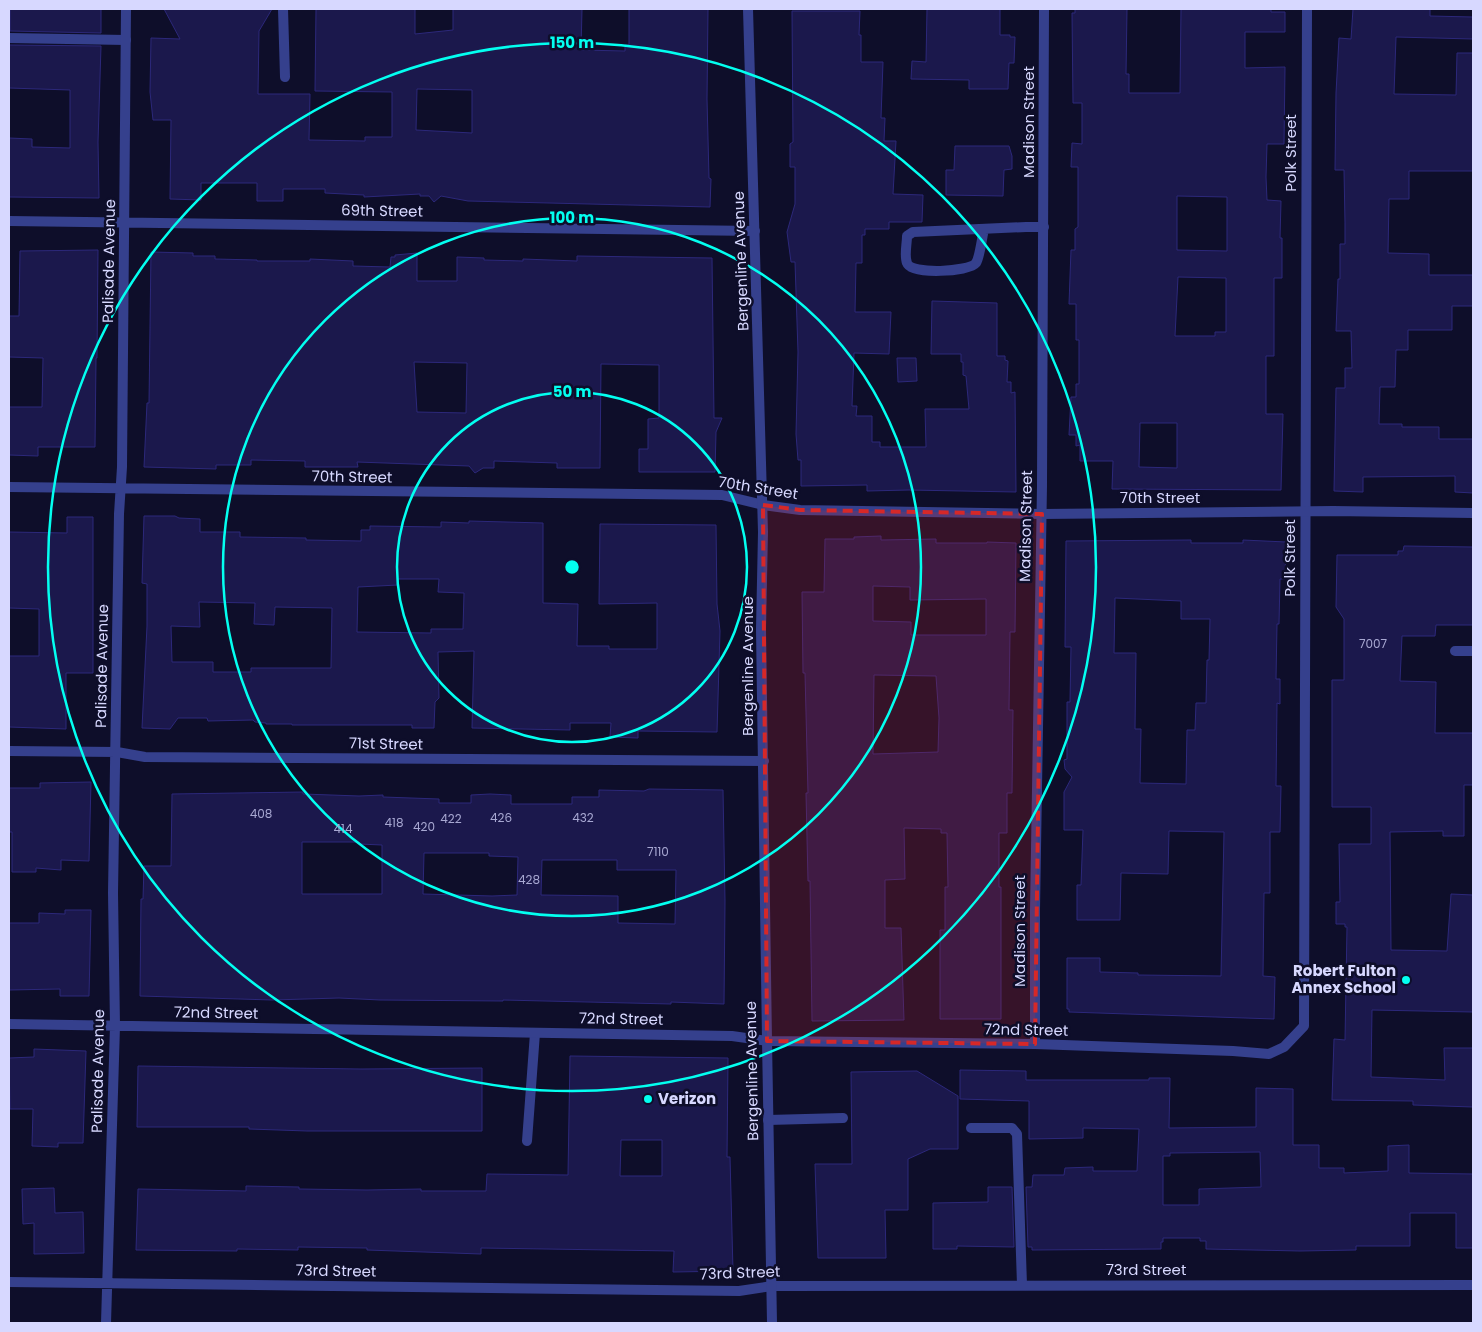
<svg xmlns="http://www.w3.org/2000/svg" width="1482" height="1332" viewBox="0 0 1482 1332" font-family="Poppins,sans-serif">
<rect width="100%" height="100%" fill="#0e0e2a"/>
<path fill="#1b184c" stroke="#2c287a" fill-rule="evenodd" d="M 10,9 L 101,9 L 101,33 L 10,31 Z
M 164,9 L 272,9 L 259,31 L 258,94 L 310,94 L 309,140 L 365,141 L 365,137 L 392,137 L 392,92 L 315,91 L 316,9 L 415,9 L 415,34 L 453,30 L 453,9 L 582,9 L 581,50 L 625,51 L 625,45 L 629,45 L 629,9 L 708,9 L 707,99 L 709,178 L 711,179 L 710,207 L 468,201 L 441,196 L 434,202 L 429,196 L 420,196 L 420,194 L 364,197 L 364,195 L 325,193 L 325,189 L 283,189 L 283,201 L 257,201 L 257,183 L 201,183 L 201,200 L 170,199 L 171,120 L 153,120 L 150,92 L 151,38 L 180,39 ZM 417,89 L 472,90 L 472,133 L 416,130 Z
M 927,9 L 1000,9 L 1000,35 L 1010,35 L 1010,37 L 1015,37 L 1014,63 L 1009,63 L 1008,89 L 969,89 L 969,80 L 911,79 L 912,61 L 926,62 Z
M 1075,9 L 1127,9 L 1126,74 L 1129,74 L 1129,93 L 1180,93 L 1181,9 L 1271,9 L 1271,12 L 1285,12 L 1285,32 L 1245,32 L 1245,68 L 1285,67 L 1284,144 L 1267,144 L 1266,177 L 1267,200 L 1281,201 L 1280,238 L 1282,238 L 1282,278 L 1274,278 L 1274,356 L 1266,356 L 1266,414 L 1283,414 L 1281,490 L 1112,489 L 1113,461 L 1080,461 L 1080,445 L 1076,446 L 1076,435 L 1069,435 L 1071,397 L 1076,397 L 1076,384 L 1079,384 L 1079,340 L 1076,340 L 1076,304 L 1069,304 L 1071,250 L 1075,250 L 1075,229 L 1078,227 L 1078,167 L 1071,167 L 1072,143 L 1082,144 L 1082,103 L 1073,103 L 1072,13 L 1075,13 ZM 1177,196 L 1227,197 L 1227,251 L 1177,250 ZM 1178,277 L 1226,278 L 1226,332 L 1215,332 L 1215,336 L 1175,336 ZM 1140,423 L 1177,423 L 1177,468 L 1139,467 Z
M 1353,9 L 1430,9 L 1430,16 L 1473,17 L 1473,39 L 1396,37 L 1394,94 L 1456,95 L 1457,53 L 1473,53 L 1473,171 L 1409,171 L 1409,199 L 1389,199 L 1388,253 L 1429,254 L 1429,275 L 1473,275 L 1473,306 L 1452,306 L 1452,330 L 1408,330 L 1408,350 L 1396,350 L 1395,387 L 1380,387 L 1379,424 L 1402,424 L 1402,427 L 1439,427 L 1439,439 L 1473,439 L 1473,493 L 1455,492 L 1455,476 L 1363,477 L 1363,492 L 1334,491 L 1336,388 L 1345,388 L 1345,368 L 1352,368 L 1351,331 L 1336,331 L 1338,279 L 1340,279 L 1340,244 L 1345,244 L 1345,223 L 1344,170 L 1335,170 L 1336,93 L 1339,38 L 1351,39 Z
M 792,11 L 860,11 L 859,35 L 861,35 L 861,62 L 883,62 L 881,118 L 885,118 L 884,141 L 896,141 L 893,194 L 923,195 L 922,222 L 889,222 L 889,229 L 865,229 L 865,235 L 862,235 L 862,263 L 856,263 L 855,312 L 891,312 L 889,354 L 854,353 L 852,406 L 857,406 L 856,416 L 872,416 L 872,442 L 880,442 L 880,447 L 926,447 L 925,409 L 969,409 L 966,376 L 963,375 L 963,362 L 961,362 L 961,354 L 931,354 L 932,301 L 997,303 L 997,356 L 1005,356 L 1005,360 L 1008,361 L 1007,382 L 1011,382 L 1011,393 L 1015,392 L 1016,492 L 909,490 L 867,491 L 867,485 L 801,486 L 801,460 L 798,460 L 796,434 L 798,352 L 795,262 L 791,262 L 787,232 L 795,204 L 795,167 L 790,167 L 790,144 L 793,142 Z
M 9,45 L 101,46 L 98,142 L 99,198 L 9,197 L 9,138 L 32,139 L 32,147 L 70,148 L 70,90 L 9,88 Z
M 955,146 L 1009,146 L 1012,156 L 1012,169 L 1004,170 L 1003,196 L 946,195 L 946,170 L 954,170 Z
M 98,250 L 97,358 L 96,358 L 95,447 L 38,447 L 38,456 L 9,455 L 9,407 L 42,407 L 43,358 L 9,357 L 9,316 L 19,316 L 20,251 Z
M 151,252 L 193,253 L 193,256 L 215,256 L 215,259 L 257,260 L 257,261 L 310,261 L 310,259 L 353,261 L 353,266 L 390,267 L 391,257 L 395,257 L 395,255 L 417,253 L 417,281 L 457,281 L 457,257 L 484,258 L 484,260 L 523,261 L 523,259 L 577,261 L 577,256 L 712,258 L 714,418 L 722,418 L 716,432 L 715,472 L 639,472 L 639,449 L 648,449 L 648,419 L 659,418 L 659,365 L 601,364 L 600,468 L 557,468 L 557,463 L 494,461 L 494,468 L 483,468 L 475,473 L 469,466 L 357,462 L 358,467 L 305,467 L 305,461 L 251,460 L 251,465 L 216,465 L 216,469 L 144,467 L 147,403 L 149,403 ZM 414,362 L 467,363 L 466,413 L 417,412 Z
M 897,358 L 916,358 L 917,381 L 898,382 Z
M 144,516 L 175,516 L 179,518 L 200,519 L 200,532 L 240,532 L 240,537 L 306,538 L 306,540 L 361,541 L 361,530 L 370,530 L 370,526 L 441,527 L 441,522 L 469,523 L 469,521 L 543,523 L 543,603 L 578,604 L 577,646 L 609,646 L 609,649 L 657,649 L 657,603 L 599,604 L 600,524 L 716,525 L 717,604 L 720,631 L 717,732 L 638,731 L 638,738 L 610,737 L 611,723 L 570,723 L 570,730 L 472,728 L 474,651 L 438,652 L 439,698 L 435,702 L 434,728 L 412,728 L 412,725 L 292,725 L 292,724 L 266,724 L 266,723 L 255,722 L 253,720 L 208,721 L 207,718 L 178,718 L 170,729 L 142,728 L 147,626 L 147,584 L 142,583 ZM 398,579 L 439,579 L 438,592 L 464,593 L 463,629 L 431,629 L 431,633 L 357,632 L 358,587 L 398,585 ZM 199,602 L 255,603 L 254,624 L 274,625 L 275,607 L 332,608 L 331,668 L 251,668 L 251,672 L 213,672 L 213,662 L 172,662 L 171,626 L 200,627 Z
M 67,517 L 93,517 L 93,673 L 66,673 L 66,729 L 9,727 L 9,656 L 39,656 L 39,609 L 9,608 L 9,532 L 67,533 Z
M 881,536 L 881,540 L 936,539 L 936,543 L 987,543 L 987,542 L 1016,543 L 1015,632 L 1010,632 L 1009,710 L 1013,710 L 1012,793 L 1007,793 L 1007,833 L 999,833 L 999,887 L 1001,887 L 1001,1019 L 940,1019 L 940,930 L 945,930 L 945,887 L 948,887 L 947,833 L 941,833 L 941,829 L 904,828 L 905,879 L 885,880 L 885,928 L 901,928 L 904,1020 L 812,1021 L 810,881 L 808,881 L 806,793 L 808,793 L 805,673 L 803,673 L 802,592 L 824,592 L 825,539 L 854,539 L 854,537 ZM 873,586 L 910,587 L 910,600 L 986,599 L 986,635 L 911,635 L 911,622 L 873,621 ZM 874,675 L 936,676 L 939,718 L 938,752 L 873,754 Z
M 1191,540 L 1191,543 L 1243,543 L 1243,540 L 1286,542 L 1285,579 L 1280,579 L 1279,624 L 1277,624 L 1276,679 L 1280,679 L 1280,704 L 1277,703 L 1276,786 L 1281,786 L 1280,832 L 1270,832 L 1270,893 L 1264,893 L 1263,976 L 1275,977 L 1274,1019 L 1069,1012 L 1069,1009 L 1067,1009 L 1067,958 L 1100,958 L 1100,972 L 1138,973 L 1138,975 L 1221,976 L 1224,832 L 1169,831 L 1168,874 L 1121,873 L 1120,920 L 1077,920 L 1077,885 L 1081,885 L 1083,830 L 1064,830 L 1064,792 L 1072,777 L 1065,769 L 1064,760 L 1067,759 L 1067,702 L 1070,702 L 1071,647 L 1065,647 L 1066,541 ZM 1115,598 L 1181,601 L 1181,619 L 1210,619 L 1209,660 L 1207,660 L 1206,703 L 1196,703 L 1195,730 L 1187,730 L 1186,784 L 1140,783 L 1141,729 L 1135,729 L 1136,653 L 1114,653 Z
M 1404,546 L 1473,547 L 1473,625 L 1436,625 L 1435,636 L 1402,636 L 1400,681 L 1436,682 L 1435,733 L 1473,733 L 1473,785 L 1464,785 L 1464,836 L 1443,836 L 1443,831 L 1390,832 L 1391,950 L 1447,951 L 1451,894 L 1473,895 L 1473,1012 L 1372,1010 L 1371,1077 L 1445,1080 L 1444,1048 L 1473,1048 L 1473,1107 L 1413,1105 L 1413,1101 L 1332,1100 L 1334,1039 L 1345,1040 L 1347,927 L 1345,927 L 1345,924 L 1336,924 L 1336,902 L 1340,902 L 1339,844 L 1371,844 L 1371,807 L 1332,807 L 1332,680 L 1344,680 L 1344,619 L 1336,607 L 1337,555 L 1398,555 L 1398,551 L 1403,551 Z
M 91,782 L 89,861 L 61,860 L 61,870 L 36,868 L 36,872 L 12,872 L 12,832 L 9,832 L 9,788 L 40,788 L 40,783 Z
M 649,789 L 723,790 L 725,901 L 724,1004 L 671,1002 L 671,1004 L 503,1000 L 503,1001 L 380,1000 L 339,998 L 272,1000 L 140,996 L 141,899 L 143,899 L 144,866 L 171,866 L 172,794 L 303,792 L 303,794 L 359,796 L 383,795 L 383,797 L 439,799 L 439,803 L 471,803 L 471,795 L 490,794 L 511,795 L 511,804 L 572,804 L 572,797 L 599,797 L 599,790 L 644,791 ZM 302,842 L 359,842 L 359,844 L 382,845 L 382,894 L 302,894 ZM 424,853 L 489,853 L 489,856 L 518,857 L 517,895 L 492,896 L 423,894 ZM 542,860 L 617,860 L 617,870 L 676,870 L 675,924 L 618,923 L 618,896 L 541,895 Z
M 65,910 L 91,910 L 89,996 L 60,996 L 60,989 L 9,990 L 9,923 L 39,923 L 39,913 L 65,914 Z
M 34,1049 L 86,1051 L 83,1143 L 58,1143 L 58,1147 L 32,1146 L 33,1109 L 10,1109 L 9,1058 L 34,1057 Z
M 570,1056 L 728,1058 L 727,1157 L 730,1157 L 733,1271 L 673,1272 L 674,1251 L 481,1248 L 481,1254 L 367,1250 L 367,1248 L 298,1247 L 298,1250 L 237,1249 L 237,1251 L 136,1250 L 138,1189 L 246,1191 L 246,1186 L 299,1187 L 299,1189 L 367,1190 L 421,1189 L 421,1191 L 486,1191 L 487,1174 L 568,1175 ZM 621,1140 L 662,1140 L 662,1176 L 620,1176 Z
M 138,1066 L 361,1069 L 482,1068 L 482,1131 L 307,1131 L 249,1129 L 249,1127 L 137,1127 Z
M 960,1070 L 1026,1071 L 1026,1080 L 1149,1080 L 1149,1078 L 1170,1078 L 1169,1128 L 1256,1127 L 1256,1088 L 1293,1089 L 1293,1145 L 1319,1145 L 1319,1168 L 1344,1168 L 1344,1173 L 1388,1171 L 1388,1146 L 1409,1145 L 1409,1173 L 1473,1174 L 1473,1248 L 1456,1248 L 1456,1213 L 1410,1213 L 1410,1246 L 1356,1246 L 1356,1250 L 1300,1251 L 1206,1249 L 1206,1241 L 1200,1241 L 1200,1238 L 1163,1238 L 1163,1242 L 1161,1242 L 1161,1249 L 1032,1250 L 1032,1247 L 1028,1247 L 1026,1187 L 1032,1187 L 1033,1175 L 1064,1175 L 1065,1168 L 1093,1167 L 1093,1171 L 1137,1171 L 1139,1129 L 1083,1128 L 1083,1138 L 1029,1139 L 1029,1101 L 960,1099 ZM 1260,1152 L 1261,1187 L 1199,1189 L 1199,1205 L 1163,1205 L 1163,1156 L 1170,1156 L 1170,1153 Z
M 917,1071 L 958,1096 L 958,1149 L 930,1149 L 908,1159 L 908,1210 L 885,1210 L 886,1258 L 818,1258 L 815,1164 L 852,1164 L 851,1072 Z
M 988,1187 L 1012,1187 L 1014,1247 L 957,1246 L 957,1249 L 933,1249 L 933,1203 L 988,1202 Z
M 54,1188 L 55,1213 L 83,1212 L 84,1253 L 34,1254 L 34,1223 L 23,1224 L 22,1189 Z"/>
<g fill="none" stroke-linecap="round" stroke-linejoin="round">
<path stroke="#35408d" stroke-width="10" d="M 283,9 L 285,77
M 9,38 L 126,40
M 984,229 C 982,237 980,257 976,263 C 969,272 911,275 907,263 C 904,256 907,244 907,236 L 913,232 L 1026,227 L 1044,227
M 1455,651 L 1473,651
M 768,1120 L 843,1118
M 971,1128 L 1012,1128 L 1017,1134 L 1022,1285
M 527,1141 L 535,1033"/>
<path stroke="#35408d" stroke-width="10" d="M 9,221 L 755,231
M 9,487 L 722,495 L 763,505
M 9,751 L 117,752 L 145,757 L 764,761
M 9,1024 L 732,1036 L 767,1041 L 1035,1044 L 1233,1051 L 1269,1054 L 1284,1047 L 1304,1026 L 1307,9
M 1035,1044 L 1035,910 L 1042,486 L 1044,9
M 9,1282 L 739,1291 L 772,1286 L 1473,1285
M 106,1323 L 115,1026 L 113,893 L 119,514 L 122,467 L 126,9"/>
<path stroke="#35408d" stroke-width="10" d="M 748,9 L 763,532 L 761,629 L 767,1041 L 772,1323
M 763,505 L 800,510 L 1042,514 L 1333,511 L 1473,513"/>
</g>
<path fill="#d62828" fill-opacity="0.2" stroke="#d62828" stroke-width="4" stroke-dasharray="10 6" stroke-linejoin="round" d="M 763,505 L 800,510 L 1042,514 L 1035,1044 L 767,1041 Z"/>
<g fill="none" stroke="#03fff0" stroke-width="2.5">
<circle cx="572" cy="567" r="175"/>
<circle cx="572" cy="567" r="349"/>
<circle cx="572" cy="567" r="524"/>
</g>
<g fill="#03fff0" stroke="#0e0e2a" stroke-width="2">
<circle cx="1406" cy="980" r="5"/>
<circle cx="648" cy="1099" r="5"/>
</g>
<g text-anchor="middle" stroke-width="5" stroke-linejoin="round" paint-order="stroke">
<g font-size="12" fill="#a8a8d2">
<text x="1373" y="648">7007</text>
<text x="261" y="818">408</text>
<text x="501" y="822">426</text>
<text x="583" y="822">432</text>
<text x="451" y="823">422</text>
<text x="394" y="827">418</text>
<text x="424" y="831">420</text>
<text x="343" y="833">414</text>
<text x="658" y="856">7110</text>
<text x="529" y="884">428</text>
</g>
<g font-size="15" fill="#d7d8ff" stroke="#0e0e2a">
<text transform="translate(1029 122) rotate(-90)" y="5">Madison Street</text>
<text transform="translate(1291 153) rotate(-90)" y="5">Polk Street</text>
<text transform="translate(382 211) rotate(1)" y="5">69th Street</text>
<text transform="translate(109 261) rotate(-89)" y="5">Palisade Avenue</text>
<text transform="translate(741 261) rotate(-92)" y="5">Bergenline Avenue</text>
<text transform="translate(352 477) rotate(1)" y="5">70th Street</text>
<text transform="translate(758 488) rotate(9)" y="5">70th Street</text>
<text x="1160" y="503">70th Street</text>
<text transform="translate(1026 526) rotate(-89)" y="5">Madison Street</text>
<text transform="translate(1290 558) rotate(-90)" y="5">Polk Street</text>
<text transform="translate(102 666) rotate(-89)" y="5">Palisade Avenue</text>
<text transform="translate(748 666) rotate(-90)" y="5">Bergenline Avenue</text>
<text transform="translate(386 744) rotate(1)" y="5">71st Street</text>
<text transform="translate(1020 931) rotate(-90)" y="5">Madison Street</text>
<text transform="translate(216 1013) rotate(1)" y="5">72nd Street</text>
<text transform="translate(621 1019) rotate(1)" y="5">72nd Street</text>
<text transform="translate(1026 1030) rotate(1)" y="5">72nd Street</text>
<text transform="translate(98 1071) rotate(-89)" y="5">Palisade Avenue</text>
<text transform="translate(752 1071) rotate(-91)" y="5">Bergenline Avenue</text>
<text x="1146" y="1275">73rd Street</text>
<text transform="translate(336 1271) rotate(1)" y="5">73rd Street</text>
<text transform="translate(740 1273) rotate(-2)" y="5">73rd Street</text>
</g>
<g font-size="15" font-weight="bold" fill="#d7d8ff" stroke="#0e0e2a" text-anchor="end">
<text x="1396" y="976">Robert Fulton<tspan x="1396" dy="17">Annex School</tspan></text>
<text x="658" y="1104" text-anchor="start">Verizon</text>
</g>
</g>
<circle cx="572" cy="567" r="8" fill="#03fff0" stroke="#0e0e2a" stroke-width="2.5"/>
<g font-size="15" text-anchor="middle" font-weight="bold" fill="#03fff0" stroke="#0e0e2a" stroke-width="5" stroke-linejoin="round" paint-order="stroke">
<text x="572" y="48">150 m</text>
<text x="572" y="223">100 m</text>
<text x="572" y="397">50 m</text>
</g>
<rect width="1482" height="1332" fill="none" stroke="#d7d8ff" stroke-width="20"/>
</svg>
